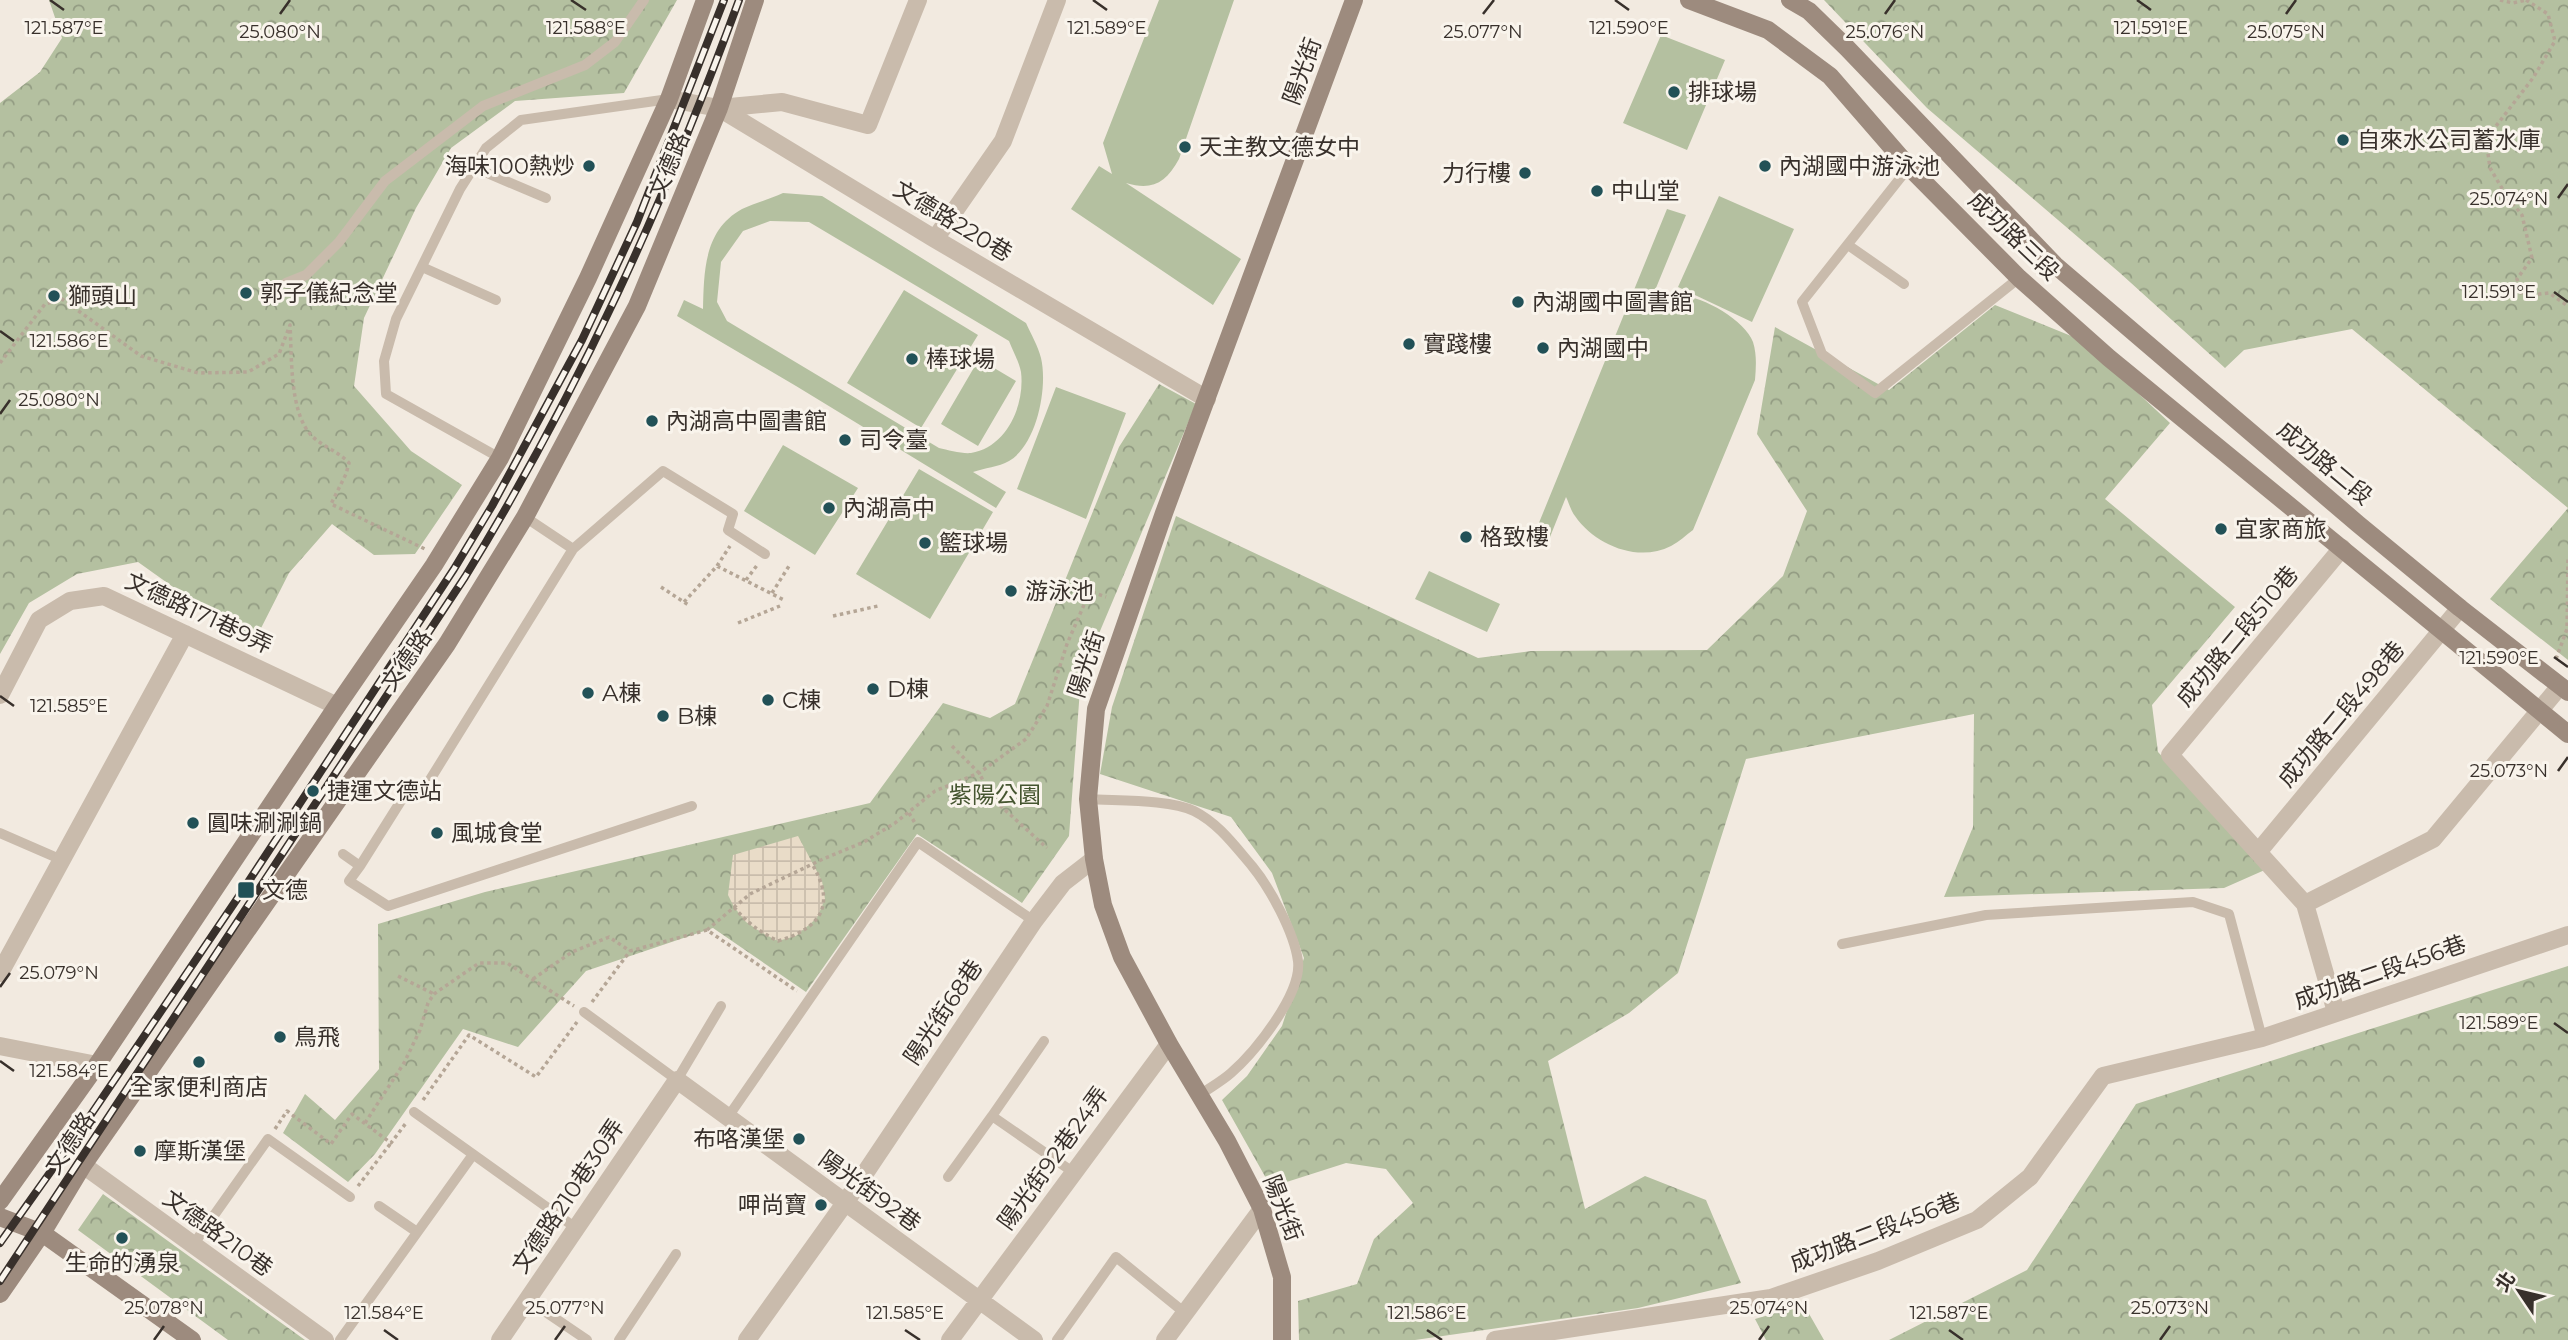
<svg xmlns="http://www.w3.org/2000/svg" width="2568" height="1340" viewBox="0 0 2568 1340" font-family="Montserrat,'Noto Sans TC',sans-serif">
<defs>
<pattern id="forest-crowns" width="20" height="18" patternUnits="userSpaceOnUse" patternTransform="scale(1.75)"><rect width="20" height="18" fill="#b4c0a0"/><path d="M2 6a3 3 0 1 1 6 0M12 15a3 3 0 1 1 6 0" fill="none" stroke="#939c83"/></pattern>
<pattern id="plaza-grid" width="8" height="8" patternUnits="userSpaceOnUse" patternTransform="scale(1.75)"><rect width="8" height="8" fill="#e9dcc8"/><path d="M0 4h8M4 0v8" fill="none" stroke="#c9bdac"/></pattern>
</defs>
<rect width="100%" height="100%" fill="#f2eae0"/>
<path fill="#b4c0a0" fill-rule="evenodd" d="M 1159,0 L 1234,0 L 1179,159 C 1166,183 1152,191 1126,183 L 1241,259 L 1213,305 L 1071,209 L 1099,166 L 1112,174 L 1103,143 Z
M 1661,35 L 1725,60 L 1687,150 L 1623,123 Z
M 783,193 L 822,196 L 1026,323 C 1031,334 1038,346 1041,358 C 1048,387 1037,445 1009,461 C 999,467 984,468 973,472 L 1006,492 L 996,508 L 796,386 L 677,316 L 684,300 L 703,309 C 704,271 704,230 742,209 C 755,203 770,199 783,193 ZM 770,221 L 809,222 L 1009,341 C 1013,351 1019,362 1021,372 C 1025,405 1007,447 971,453 C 962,454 948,450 939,448 L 727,321 L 717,302 L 721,262 L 743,231 Z
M 1719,196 L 1794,229 L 1752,322 L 1678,287 Z
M 1667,209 L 1686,215 L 1649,305 C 1657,302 1667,297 1676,296 C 1699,293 1745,320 1753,342 C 1757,355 1756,367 1755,380 L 1693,530 C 1686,535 1679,542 1671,546 C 1638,563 1595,545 1575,516 C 1571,511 1569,503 1566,497 L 1548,542 L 1534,535 Z
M 904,290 L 978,335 L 921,428 L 847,383 Z
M 979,359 L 1016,381 L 978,446 L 941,424 Z
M 1056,387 L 1126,413 L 1086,519 L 1017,489 Z
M 783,445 L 858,488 L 815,555 L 744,511 Z
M 919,469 L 993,512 L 930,619 L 856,574 Z
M 1429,571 L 1500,604 L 1487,632 L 1415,599 Z"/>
<path fill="url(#forest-crowns)" d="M 49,0 L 677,0 L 624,93 L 515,101 L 451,148 L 416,208 L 364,318 L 354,386 L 411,451 L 462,485 L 415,554 L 374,555 L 332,524 L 289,573 L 253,644 L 138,562 L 77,574 L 29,603 L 0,654 L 0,103 L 40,72 L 62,38 Z
M 1824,0 L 2568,0 L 2568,508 L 2352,329 L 2244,350 L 2225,368 L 2120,273 L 1927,108 Z
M 1995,305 L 2081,340 L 2170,423 L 2105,499 L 2235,607 L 2152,705 L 2158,752 L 2267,869 L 2224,888 L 1944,897 L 1973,827 L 1974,714 L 1746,759 L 1678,973 L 1629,1013 L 1548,1061 L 1585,1209 L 1645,1176 L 1706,1200 L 1741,1283 L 1638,1308 L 1415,1340 L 1299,1340 L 1298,1301 L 1357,1284 L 1374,1239 L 1413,1203 L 1386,1169 L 1346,1163 L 1271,1187 L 1222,1100 L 1247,1076 L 1282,1026 L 1304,958 L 1272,873 L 1231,817 L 1100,774 L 1112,707 L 1176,516 L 1478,658 L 1531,651 L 1707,650 L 1783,576 L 1807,511 L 1757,434 L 1775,327 L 1889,390 Z
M 1159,384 L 1196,404 L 1081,676 L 1069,836 L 1022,903 L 917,834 L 806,992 L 713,928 L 586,971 L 518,1047 L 463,1029 L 375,1154 L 348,1182 L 283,1133 L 305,1094 L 335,1120 L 379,1069 L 378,924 L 485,892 L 870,803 L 943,703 L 990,718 L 1015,704 L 1119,447 Z
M 2568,508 L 2568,660 L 2490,599 Z
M 2568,966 L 2568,1340 L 1889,1340 L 2027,1270 L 2136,1104 Z
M 103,1194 L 305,1340 L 228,1340 L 78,1230 Z
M 1804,1305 L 1824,1340 L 1766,1340 L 1755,1319 Z"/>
<path fill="url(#plaza-grid)" d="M 798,836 L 822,881 L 825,899 L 817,918 L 796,936 L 778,941 L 762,933 L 746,922 L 734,907 L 728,895 L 733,855 Z"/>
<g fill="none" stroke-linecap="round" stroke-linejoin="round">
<path stroke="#b5a696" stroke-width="3.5" stroke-dasharray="3.5 3.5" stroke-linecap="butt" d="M 2500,0 L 2513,3 L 2526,0
M 2526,0 L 2548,14 L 2555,41 L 2533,78 L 2486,139 L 2490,168 L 2506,195 L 2522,215 L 2532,258 L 2517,279 L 2522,296 L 2549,293 L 2568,306
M 0,363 L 45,304 L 62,299 L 141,356 L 198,373 L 248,372 L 279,354 L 290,325 C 292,356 289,415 313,437 C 324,447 339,452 349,463 L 346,474 L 331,504 L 425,549
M 717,566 L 730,546
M 746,580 L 758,564
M 661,587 L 690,606
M 772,593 L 789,566
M 684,602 L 717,566 L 784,600
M 833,616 L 878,606
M 738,623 L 780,606
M 2556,659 L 2567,629 L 2568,556
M 952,746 L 979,773 L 994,800 L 1047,848
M 909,813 L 915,823
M 734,907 C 747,923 760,932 778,941 C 822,928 836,904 812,864
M 707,930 L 750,894 L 823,859 L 864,842 L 895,823 L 935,791 L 979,773 L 1026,739 L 1047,706 L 1067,644 L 1090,591 L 1106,597
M 398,976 L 434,994
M 533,979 L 572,952 L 609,937 L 630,951
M 592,1002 L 630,951 L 707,930 L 797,991
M 423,1100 L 469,1035 L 536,1077 L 577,1022
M 365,1123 L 404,1063 L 420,1030 L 428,1003 L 434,994 L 479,963 L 507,963 L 574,1006
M 275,1129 L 287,1111 L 331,1144 L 352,1114 L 391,1143 L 406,1123
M 358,1186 L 391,1143"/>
<path stroke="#c9bbac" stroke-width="10" d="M 473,167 L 546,198
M 1909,167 L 1802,302 L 1822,354 L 1875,393 L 2019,278
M 1848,245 L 1904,284
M 422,267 L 496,300
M 286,283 L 306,275 L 339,242 L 385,181 L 483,106 L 585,65 L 615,42 L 644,0
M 500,458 L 386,394 L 384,361 L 396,319 L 460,189 L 486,148 L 521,120 L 669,99
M 525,517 L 573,549 L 663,471 L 733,514 L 728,530 L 765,554
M 1088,799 C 1116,801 1170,799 1194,811 C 1218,823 1234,845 1252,866 C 1270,888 1294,932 1298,961 C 1302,994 1255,1052 1231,1073 C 1222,1081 1211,1087 1201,1094
M 0,833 L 62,860
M 343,854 L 360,866 L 404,796 L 423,791 L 573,549
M 360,866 L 349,881 L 388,906 L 692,806
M 1842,944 L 1986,915 L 2193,902 L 2229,914 L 2262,1038
M 584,1012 L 677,1080 L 721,1006
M 1044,1041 L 992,1116 L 1073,1172
M 414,1112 L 576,1228
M 728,1117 L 918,842 L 1034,921
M 948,1177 L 992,1116
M 379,1206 L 417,1232
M 193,1245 L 268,1139 L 350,1197
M 528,1300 L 587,1340
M 340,1340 L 472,1156
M 619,1340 L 676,1254
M 1057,1340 L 1116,1257 L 1185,1313"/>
<path stroke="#c9bbac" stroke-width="18" d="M 669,99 L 719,108 L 935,239 L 1207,399
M 719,108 L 782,102 L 868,125 L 918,0
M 935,239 L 1003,141 L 1057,0
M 0,695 L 39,620 L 70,601 L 104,596 L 337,706
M 2259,851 L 2460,608
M 2305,904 L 2433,839 L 2560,686
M 0,973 L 185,634
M 2336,1012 L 2305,904 L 2170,755 L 2342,548
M 0,1046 L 97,1065
M 83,1165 L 325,1340
M 500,1340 L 677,1080 L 1034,1340
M 747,1340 L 845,1203 L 1034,921 L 1063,883 L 1094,859
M 950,1340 L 1169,1044
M 1165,1340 L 1262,1209
M 1495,1340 L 1771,1298 L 1878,1261 L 1977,1220 L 2030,1177 L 2103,1076 L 2262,1038 L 2568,935"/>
<path stroke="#9d8b7e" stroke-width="18" d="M 1689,0 L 1768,30 L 1830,76 L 1909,167 L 2019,278 L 2109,358 L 2568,734
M 1790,0 L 1809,11 L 1847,48 L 2055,265 L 2358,524 L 2460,608 L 2568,692
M 0,1201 L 97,1065 L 337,706 L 434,565 L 500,458 L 588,278 L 669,99 L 705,0
M 0,1217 L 42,1233 L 192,1340
M 0,1294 L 42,1233 L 83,1165 L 447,644 L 525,517 L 637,306 L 719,108 L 755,0
M 1282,1340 L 1282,1277 L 1262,1209 L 1227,1141 L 1169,1044 L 1122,957 L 1103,905 L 1094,859 L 1088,799 L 1096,709 L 1164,513 L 1354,0"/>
<g stroke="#38302b" stroke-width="8">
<path id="rail" d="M 0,1243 L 88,1119 L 237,899 L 454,569 L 492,506 L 582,340 L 637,222 L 724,0
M 0,1281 L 465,577 C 579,391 664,204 739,0"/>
</g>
<use href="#rail" stroke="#f9f4ec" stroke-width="5" stroke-dasharray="16" stroke-linecap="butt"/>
</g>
<path fill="none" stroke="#38302b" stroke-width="2.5" d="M 50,0 L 64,10M 571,0 L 586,10M 1093,0 L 1107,10M 1615,0 L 1629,10M 2137,0 L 2151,10M 280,14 L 290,0M 1483,14 L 1494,0M 1885,14 L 1895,0M 2286,14 L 2296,0M 2558,198 L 2568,184M 2554,292 L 2568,302M 0,331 L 14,341M 0,414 L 10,400M 2554,657 L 2568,667M 0,696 L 14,706M 2558,771 L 2568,757M 0,987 L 10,973M 2554,1023 L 2568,1033M 0,1061 L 14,1071M 384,1330 L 398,1340M 905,1330 L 920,1340M 1427,1330 L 1442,1340M 1949,1330 L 1963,1340M 154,1340 L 164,1326M 555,1340 L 565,1326M 1759,1340 L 1769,1326M 2160,1340 L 2170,1326"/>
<g fill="#225157" stroke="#f9f4ec" stroke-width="2.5">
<circle cx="1674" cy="92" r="7"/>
<circle cx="2343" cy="140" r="7"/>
<circle cx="1185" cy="147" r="7"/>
<circle cx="589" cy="166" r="7"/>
<circle cx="1765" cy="166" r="7"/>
<circle cx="1525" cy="173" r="7"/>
<circle cx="1597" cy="191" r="7"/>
<circle cx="246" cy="293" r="7"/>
<circle cx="54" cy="296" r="7"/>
<circle cx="1518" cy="302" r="7"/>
<circle cx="1409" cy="344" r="7"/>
<circle cx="1543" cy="348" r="7"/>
<circle cx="912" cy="359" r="7"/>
<circle cx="652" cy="421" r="7"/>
<circle cx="845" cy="440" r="7"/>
<circle cx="829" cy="508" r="7"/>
<circle cx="2221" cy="529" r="7"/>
<circle cx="1466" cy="537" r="7"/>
<circle cx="925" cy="543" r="7"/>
<circle cx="1011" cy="591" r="7"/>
<circle cx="873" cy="689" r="7"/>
<circle cx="588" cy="693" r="7"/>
<circle cx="768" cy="700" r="7"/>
<circle cx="663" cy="716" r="7"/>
<circle cx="313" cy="791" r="7"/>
<circle cx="193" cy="823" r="7"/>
<circle cx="437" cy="833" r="7"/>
<rect x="237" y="881" width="18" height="18" rx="3.5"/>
<circle cx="280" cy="1037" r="7"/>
<circle cx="199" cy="1062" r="7"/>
<circle cx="799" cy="1139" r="7"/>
<circle cx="140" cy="1151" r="7"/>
<circle cx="821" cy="1205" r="7"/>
<circle cx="122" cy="1238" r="7"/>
</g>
<g text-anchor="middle" stroke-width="6" stroke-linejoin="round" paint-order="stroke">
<g font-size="23" fill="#38302b" stroke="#f9f4ec">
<text transform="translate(1302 71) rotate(-70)" y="8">陽光街</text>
<text transform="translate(669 165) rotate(-67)" y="8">文德路</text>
<text transform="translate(953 221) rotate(31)" y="8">文德路220巷</text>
<text transform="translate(2014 236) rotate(44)" y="8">成功路三段</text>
<text transform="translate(2325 463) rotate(40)" y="8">成功路二段</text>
<text transform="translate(199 613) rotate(25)" y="8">文德路171巷9弄</text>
<text transform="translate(2237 636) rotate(-50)" y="8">成功路二段510巷</text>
<text transform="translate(406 660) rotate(-55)" y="8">文德路</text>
<text transform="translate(1086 664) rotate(-72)" y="8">陽光街</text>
<text transform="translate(2341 714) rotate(-50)" y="8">成功路二段498巷</text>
<text transform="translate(2380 972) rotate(-19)" y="8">成功路二段456巷</text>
<text transform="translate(943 1012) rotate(-56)" y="8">陽光街68巷</text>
<text transform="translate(70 1143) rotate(-56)" y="8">文德路</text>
<text transform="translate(1053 1158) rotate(-54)" y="8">陽光街92巷24弄</text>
<text transform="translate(870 1191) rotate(36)" y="8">陽光街92巷</text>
<text transform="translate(568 1196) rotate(-56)" y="8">文德路210巷30弄</text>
<text transform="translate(1283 1208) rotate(69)" y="8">陽光街</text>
<text transform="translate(1875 1232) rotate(-21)" y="8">成功路二段456巷</text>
<text transform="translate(218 1233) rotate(36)" y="8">文德路210巷</text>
</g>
<g font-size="23" fill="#38302b" stroke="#f9f4ec" text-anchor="start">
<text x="1688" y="100">排球場</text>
<text x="2357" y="148">自來水公司蓄水庫</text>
<text x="1199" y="155">天主教文德女中</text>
<text x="575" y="174" text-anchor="end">海味100熱炒</text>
<text x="1779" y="174">內湖國中游泳池</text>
<text x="1511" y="181" text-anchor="end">力行樓</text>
<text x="1611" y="199">中山堂</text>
<text x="260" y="301">郭子儀紀念堂</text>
<text x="68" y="304">獅頭山</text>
<text x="1532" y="310">內湖國中圖書館</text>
<text x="1423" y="352">實踐樓</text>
<text x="1557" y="356">內湖國中</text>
<text x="926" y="367">棒球場</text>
<text x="666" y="429">內湖高中圖書館</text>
<text x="859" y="448">司令臺</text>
<text x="843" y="516">內湖高中</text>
<text x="2235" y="537">宜家商旅</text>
<text x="1480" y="545">格致樓</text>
<text x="939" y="551">籃球場</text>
<text x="1025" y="599">游泳池</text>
<text x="887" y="697">D棟</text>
<text x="602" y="701">A棟</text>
<text x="782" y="708">C棟</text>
<text x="677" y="724">B棟</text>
<text x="327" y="799">捷運文德站</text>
<text x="207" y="831">圓味涮涮鍋</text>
<text x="451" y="841">風城食堂</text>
<text x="262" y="898">文德</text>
<text x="294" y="1045">鳥飛</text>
<text x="199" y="1095" text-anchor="middle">全家便利商店</text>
<text x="785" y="1147" text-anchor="end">布咯漢堡</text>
<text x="154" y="1159">摩斯漢堡</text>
<text x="807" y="1213" text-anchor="end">呷尚寶</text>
<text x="122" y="1271" text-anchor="middle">生命的湧泉</text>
</g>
<g font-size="23" fill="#455530" stroke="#f9f4ec">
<text x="995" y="803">紫陽公園</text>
</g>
</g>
<g font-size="18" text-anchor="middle" fill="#38302b" stroke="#f9f4ec" stroke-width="6" stroke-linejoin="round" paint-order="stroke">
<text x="64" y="34">121.587°E</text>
<text x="586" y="34">121.588°E</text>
<text x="1107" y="34">121.589°E</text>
<text x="1629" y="34">121.590°E</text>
<text x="2151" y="34">121.591°E</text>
<text x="280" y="38">25.080°N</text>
<text x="1483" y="38">25.077°N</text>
<text x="1885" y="38">25.076°N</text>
<text x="2286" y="38">25.075°N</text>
<text x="2509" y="205">25.074°N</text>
<text x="2499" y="298">121.591°E</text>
<text x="69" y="347">121.586°E</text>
<text x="59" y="406">25.080°N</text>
<text x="2499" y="664">121.590°E</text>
<text x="69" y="712">121.585°E</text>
<text x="2509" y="777">25.073°N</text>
<text x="59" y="979">25.079°N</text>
<text x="2499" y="1029">121.589°E</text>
<text x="69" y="1077">121.584°E</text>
<text x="164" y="1314">25.078°N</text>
<text x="565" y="1314">25.077°N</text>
<text x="1769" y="1314">25.074°N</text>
<text x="2170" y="1314">25.073°N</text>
<text x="384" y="1319">121.584°E</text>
<text x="905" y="1319">121.585°E</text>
<text x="1427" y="1319">121.586°E</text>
<text x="1949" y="1319">121.587°E</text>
</g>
<g transform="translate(2519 1291) rotate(305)" stroke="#f9f4ec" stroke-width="5" paint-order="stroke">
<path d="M0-5L12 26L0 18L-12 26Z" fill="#38302b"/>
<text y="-10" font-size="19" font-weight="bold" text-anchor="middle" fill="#38302b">北</text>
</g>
</svg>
